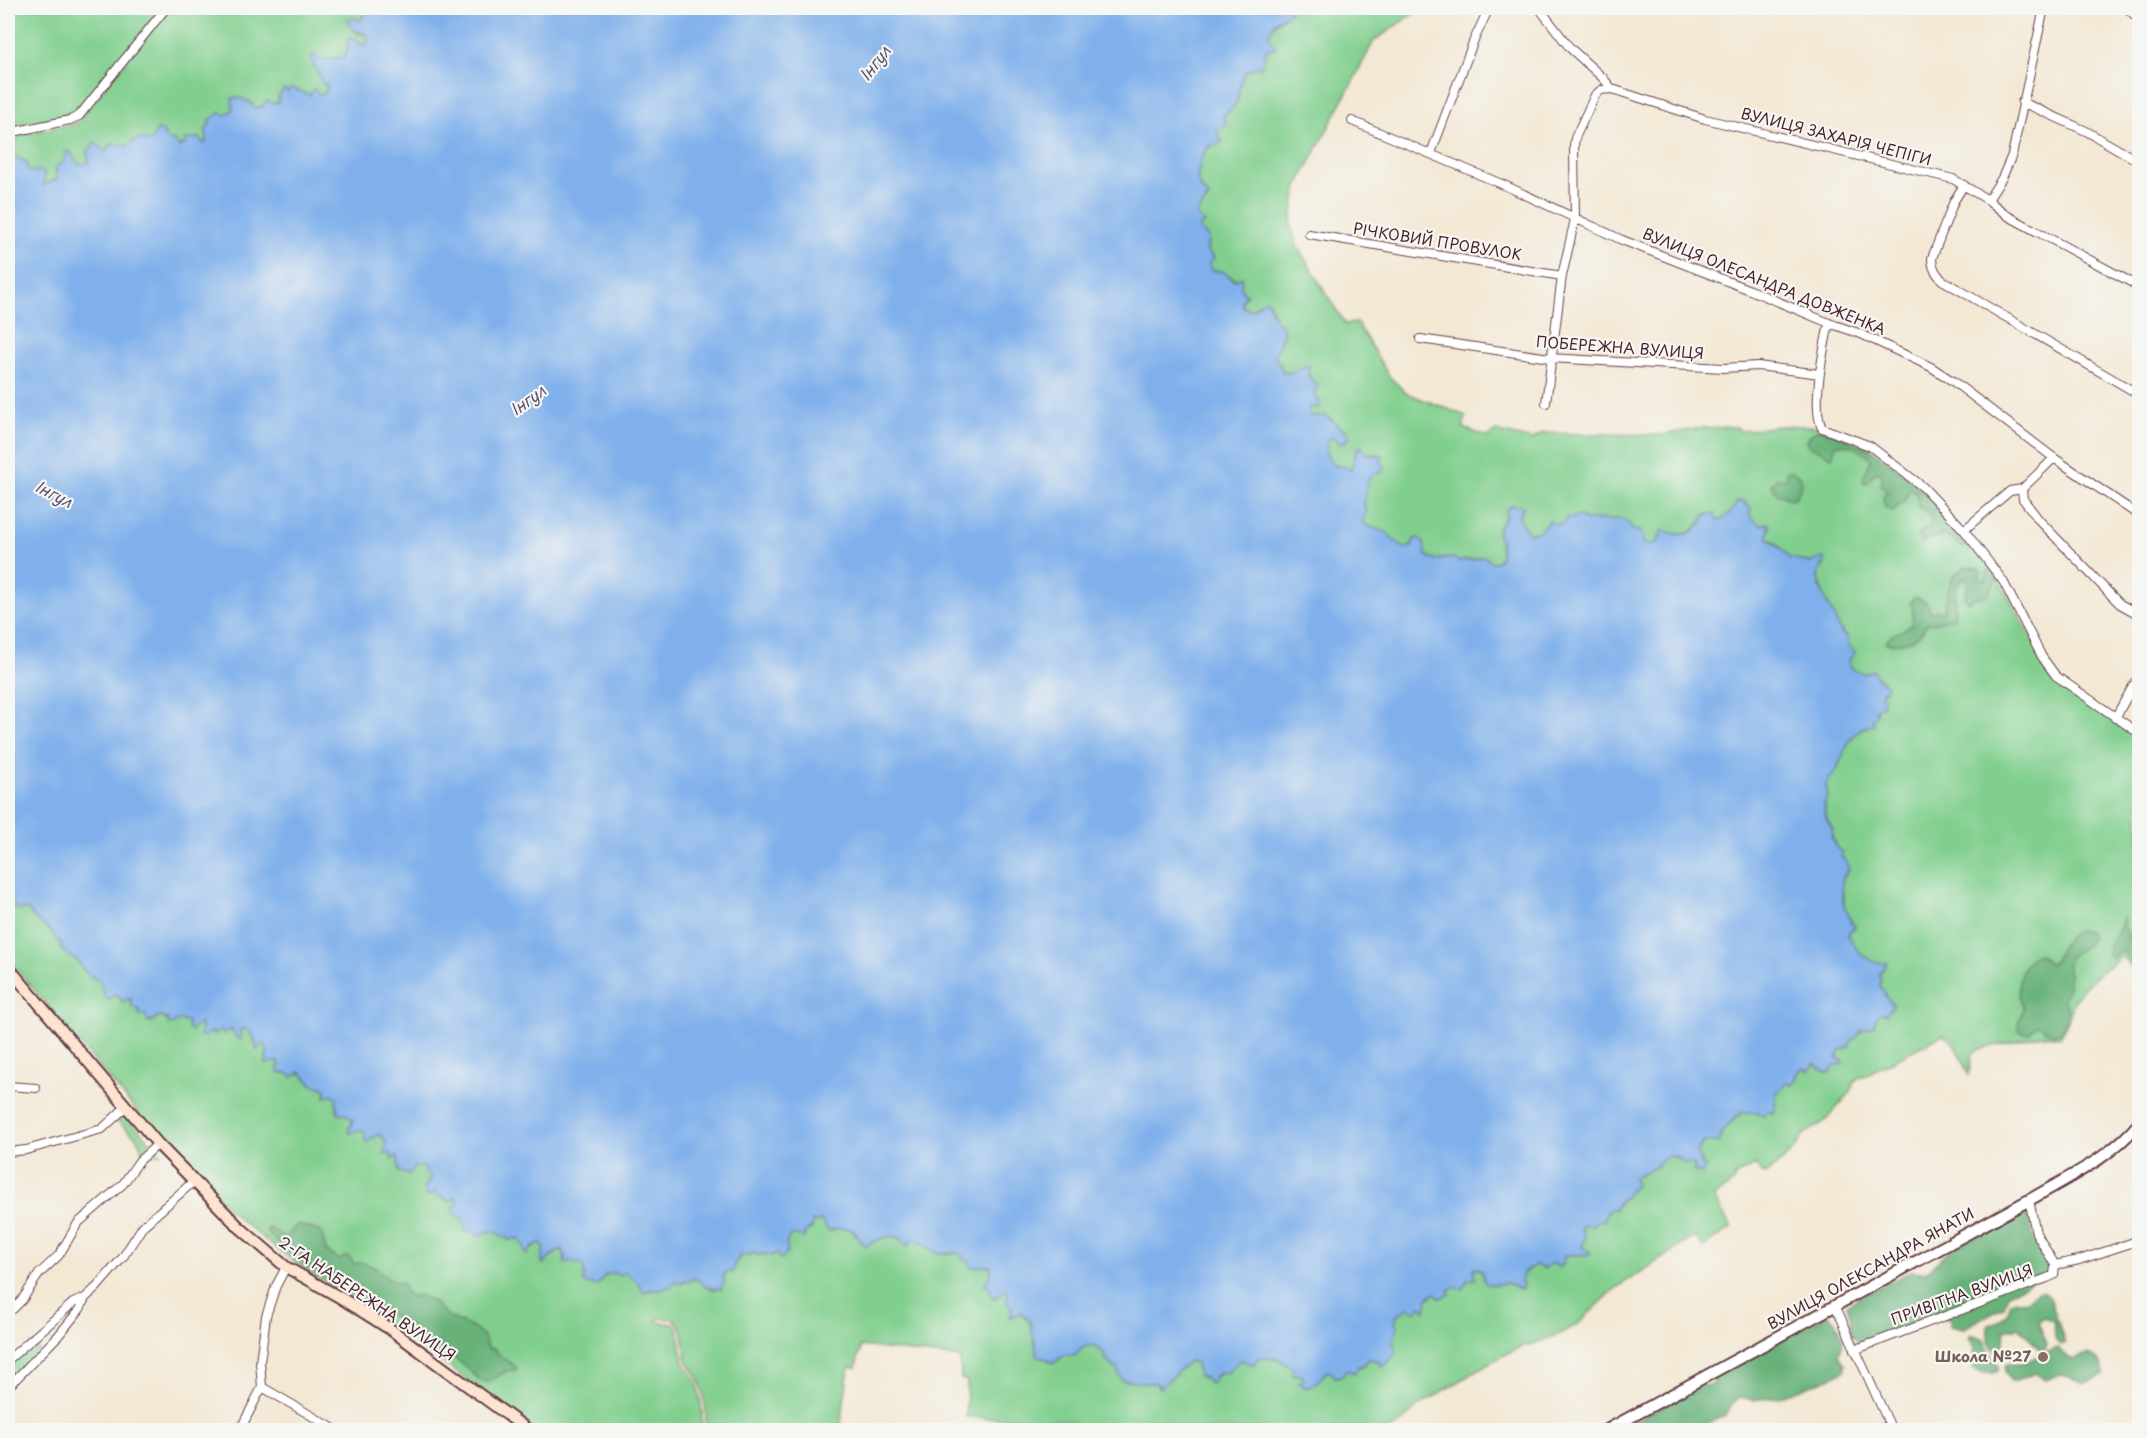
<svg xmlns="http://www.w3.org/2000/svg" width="2147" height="1438" viewBox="0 0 2147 1438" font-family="'Playpen Sans',sans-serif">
<rect width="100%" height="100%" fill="#f6f6f2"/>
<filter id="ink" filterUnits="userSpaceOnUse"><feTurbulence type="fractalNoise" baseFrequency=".0167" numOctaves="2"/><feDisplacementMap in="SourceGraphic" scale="12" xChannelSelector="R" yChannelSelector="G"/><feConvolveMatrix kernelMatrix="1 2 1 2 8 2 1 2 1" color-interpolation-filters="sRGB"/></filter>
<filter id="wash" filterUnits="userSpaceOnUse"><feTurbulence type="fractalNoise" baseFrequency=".008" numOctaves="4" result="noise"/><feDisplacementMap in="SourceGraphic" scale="24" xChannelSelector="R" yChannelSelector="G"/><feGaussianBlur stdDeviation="1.35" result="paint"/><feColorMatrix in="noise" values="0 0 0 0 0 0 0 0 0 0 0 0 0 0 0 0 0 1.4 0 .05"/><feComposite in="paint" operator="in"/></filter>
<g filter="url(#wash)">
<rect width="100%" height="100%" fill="#f3e8d4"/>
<path fill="#81cf8f" stroke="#66775d" stroke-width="1.5" d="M 8,8 L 160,8 L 90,98 L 77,110 L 69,115 L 8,129 Z
M 172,8 L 368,8 L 360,21 L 355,18 L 348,20 L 357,33 L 368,35 L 367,47 L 348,46 L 344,57 L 321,60 L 328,85 L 325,93 L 255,108 L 250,102 L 210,124 L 206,130 L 207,141 L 204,144 L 199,138 L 186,140 L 185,144 L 179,147 L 167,140 L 164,133 L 155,135 L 150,142 L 133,141 L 127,147 L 113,144 L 106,152 L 98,146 L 91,150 L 89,162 L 82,165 L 73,159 L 66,160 L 56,180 L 42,185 L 42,178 L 35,172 L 28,170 L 26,161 L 17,158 L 8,151 L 8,137 L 77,123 L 158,21 Z
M 1291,8 L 1422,8 L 1374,41 L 1297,187 L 1291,225 L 1297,246 L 1345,324 L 1357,323 L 1389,376 L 1406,393 L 1466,416 L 1463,428 L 1488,437 L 1496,431 L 1532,440 L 1543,433 L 1661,435 L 1700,428 L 1737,427 L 1740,431 L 1779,426 L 1817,426 L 1870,448 L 1936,502 L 1992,568 L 2055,678 L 2067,689 L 2139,736 L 2139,978 L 2122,956 C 2105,969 2085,982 2074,1002 C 2068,1013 2067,1027 2060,1037 L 2042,1035 L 1976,1050 L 1972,1055 L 1969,1075 L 1953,1042 L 1943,1035 L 1855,1080 L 1850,1093 L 1823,1123 L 1804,1134 L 1795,1149 L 1765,1175 L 1761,1173 L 1756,1164 L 1735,1176 L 1734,1182 L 1714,1197 L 1731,1228 L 1703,1247 L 1696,1236 L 1616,1288 L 1578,1324 L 1559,1334 L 1530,1345 L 1524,1345 L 1489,1363 L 1417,1407 L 1397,1426 L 1388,1430 L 1073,1430 L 1071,1421 L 966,1417 L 967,1380 L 961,1379 L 960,1358 L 861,1346 L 856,1368 L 849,1367 L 840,1430 L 706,1430 L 706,1410 L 700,1380 L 687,1361 L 682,1330 L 674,1319 L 657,1318 L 658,1322 L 674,1324 L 678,1329 L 684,1363 L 697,1381 L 702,1410 L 702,1430 L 538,1430 L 524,1422 L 392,1325 L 293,1261 L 240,1220 L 162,1141 L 8,959 L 8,923 L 11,920 L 8,913 L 8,893 C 13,910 10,907 28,909 C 34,921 45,923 52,933 C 56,938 57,940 62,944 L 61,949 L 63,951 L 78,962 L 87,974 L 100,981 L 107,997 L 110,997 L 115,994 L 120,997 L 122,1002 L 131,998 L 131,1005 L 139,1010 L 139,1014 L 146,1014 L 150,1022 L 160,1017 L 173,1023 L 181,1020 L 185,1022 L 188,1021 L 189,1023 L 201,1023 L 201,1032 L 215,1034 L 220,1029 L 222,1031 L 231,1029 L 235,1035 L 242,1035 L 240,1030 L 242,1027 L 250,1031 L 258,1050 L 262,1043 L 265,1044 L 267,1050 L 266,1060 L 278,1061 L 280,1064 L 278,1067 L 290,1075 L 301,1072 L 311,1084 L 326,1089 L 325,1097 L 332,1094 L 337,1098 L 336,1104 L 338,1113 L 345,1114 L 353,1120 L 349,1129 L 364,1131 L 366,1134 L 365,1139 L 380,1135 L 386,1142 L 385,1151 L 391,1154 L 391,1158 L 397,1155 L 399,1167 L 398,1170 L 408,1174 L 414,1166 L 423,1167 L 431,1177 L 425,1186 L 438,1192 L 446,1201 L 456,1198 L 459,1201 L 453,1212 L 463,1218 L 465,1229 L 481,1236 L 487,1231 C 498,1231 507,1239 519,1238 L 524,1244 L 525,1254 C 532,1250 533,1246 541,1242 L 545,1248 L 542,1260 L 546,1260 L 562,1249 L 567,1264 L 572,1261 L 578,1264 L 581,1263 L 585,1269 L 584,1279 L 601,1282 L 605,1275 L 616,1273 L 621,1275 L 624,1272 L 637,1282 L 643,1290 C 656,1290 666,1291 675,1281 L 682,1283 L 684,1280 L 688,1281 L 694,1278 L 700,1281 L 702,1285 L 713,1289 L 721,1289 L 723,1276 L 727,1272 L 733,1272 L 734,1265 L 741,1255 L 750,1255 L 753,1251 L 757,1255 L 788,1253 C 786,1244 785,1238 794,1234 L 803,1237 L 804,1233 L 812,1228 L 812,1222 L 814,1221 L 818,1223 L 821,1220 L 830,1231 C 857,1221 851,1236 865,1246 C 882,1239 888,1229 906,1243 L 915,1240 L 930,1246 L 933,1251 L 943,1252 L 945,1255 L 958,1253 L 963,1257 L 963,1260 L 969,1261 L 972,1267 L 989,1266 L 991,1268 L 991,1274 L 987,1281 L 991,1289 L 989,1291 L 995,1298 L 1004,1289 L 1008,1291 L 1007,1300 L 1013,1309 L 1010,1316 L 1012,1317 L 1021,1312 L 1025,1318 L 1029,1320 L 1038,1345 L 1038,1354 L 1053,1363 L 1065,1355 L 1074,1356 L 1084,1347 L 1092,1345 L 1105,1354 L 1106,1360 L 1110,1361 L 1111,1366 L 1116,1368 L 1122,1380 L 1143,1383 L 1157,1383 L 1158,1387 L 1172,1378 L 1187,1361 L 1196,1363 C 1199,1372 1197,1377 1208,1379 L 1209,1383 L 1213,1382 C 1216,1371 1231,1368 1240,1360 L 1254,1364 L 1259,1357 L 1278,1359 L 1293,1368 L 1293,1375 L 1302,1375 L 1304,1377 L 1302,1384 L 1304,1388 C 1313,1386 1321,1378 1327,1371 L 1333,1373 L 1335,1377 L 1342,1376 L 1344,1370 L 1363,1366 L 1369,1359 L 1379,1361 L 1380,1365 L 1383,1366 L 1389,1361 L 1392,1339 L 1398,1327 L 1394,1322 C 1396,1315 1402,1309 1408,1307 L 1415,1312 L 1421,1306 L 1425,1310 L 1428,1297 L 1431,1297 L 1434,1293 L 1441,1298 L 1450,1294 L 1449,1290 C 1454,1286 1457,1286 1463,1289 L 1468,1279 L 1474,1279 L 1474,1267 L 1482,1271 L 1485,1283 C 1493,1287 1498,1283 1506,1283 C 1511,1284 1516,1287 1521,1289 L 1523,1286 C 1516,1274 1529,1271 1536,1265 L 1546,1267 L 1551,1262 L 1559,1267 L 1563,1264 L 1564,1256 C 1572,1253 1581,1257 1589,1254 L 1589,1251 L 1582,1247 L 1584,1242 L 1582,1225 L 1594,1225 L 1598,1220 L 1602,1220 L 1607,1212 L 1611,1209 L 1615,1209 L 1635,1182 L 1633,1179 L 1635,1176 L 1647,1172 L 1650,1168 L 1654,1168 L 1662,1158 L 1667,1155 L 1694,1164 L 1694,1171 L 1705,1167 L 1697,1156 L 1699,1148 L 1704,1142 L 1720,1133 L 1742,1112 L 1758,1112 L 1763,1116 L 1768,1111 L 1774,1114 L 1776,1094 L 1787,1082 L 1797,1081 L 1798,1071 L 1805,1068 L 1808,1070 L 1815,1063 L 1825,1072 L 1830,1073 L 1833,1067 L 1839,1064 C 1839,1054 1838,1050 1849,1046 L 1850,1040 L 1874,1022 L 1877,1015 L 1882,1012 L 1886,1014 L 1891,1006 L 1880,986 L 1881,979 L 1879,975 L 1886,963 C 1877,964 1861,958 1855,948 C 1852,943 1853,940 1848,936 L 1849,932 L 1855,927 C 1850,921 1847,913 1844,906 L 1844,898 L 1841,881 L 1849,869 C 1842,855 1830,843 1832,827 C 1820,815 1827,798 1826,784 C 1829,779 1834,774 1837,768 C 1849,745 1846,733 1874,724 L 1872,719 L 1876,714 L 1876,708 L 1882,705 L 1883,699 L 1881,694 L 1886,688 L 1883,682 L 1871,672 L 1864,674 L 1852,670 L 1849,664 L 1851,649 L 1824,598 L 1818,573 L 1824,565 L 1821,558 C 1809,567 1802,559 1789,558 L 1775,542 L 1768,538 L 1767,533 L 1770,528 L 1767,523 L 1760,525 L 1750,517 L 1748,506 L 1744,501 L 1738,501 L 1731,513 L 1720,521 L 1716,520 L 1713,514 L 1707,514 C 1691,536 1688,536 1661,532 L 1658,542 L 1649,545 L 1643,543 L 1640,533 L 1631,529 L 1628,522 L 1618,518 C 1607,525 1598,516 1587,521 L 1578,516 L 1574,518 L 1566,518 L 1564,523 L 1545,526 L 1539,532 L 1529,533 L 1521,523 L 1519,515 L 1522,512 L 1517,507 L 1511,506 L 1497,531 L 1500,540 L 1501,557 L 1496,562 L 1492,562 L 1482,557 L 1471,560 L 1458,561 L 1447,558 L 1434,560 L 1424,553 L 1424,543 L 1412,543 L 1410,548 L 1404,549 L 1379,530 L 1369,528 L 1362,521 C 1362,513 1365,505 1365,497 C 1367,487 1364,484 1372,475 L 1380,473 L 1382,455 L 1356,452 L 1353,468 L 1349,470 C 1345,468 1339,468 1334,465 C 1324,460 1323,447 1330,438 L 1334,438 L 1341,444 L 1346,441 L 1346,430 C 1327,421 1337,415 1311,417 L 1309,408 L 1310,407 L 1317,408 L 1314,393 L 1317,385 L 1308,375 L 1309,365 L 1304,365 C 1300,372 1288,374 1282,371 L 1280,363 L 1275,358 C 1275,346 1286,337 1282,324 L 1276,322 L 1269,301 L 1258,304 L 1251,310 L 1243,307 L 1242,302 L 1246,294 L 1241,288 L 1241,277 L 1238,280 L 1221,271 L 1211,270 L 1208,266 L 1213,256 L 1207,251 L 1208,241 L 1199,229 L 1203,222 L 1195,215 L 1201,206 L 1208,200 C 1207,192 1201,191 1199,184 C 1195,173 1202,149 1213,145 L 1218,134 L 1217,130 L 1223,126 L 1224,114 L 1237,103 L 1240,85 L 1245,72 C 1259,64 1261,66 1267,49 L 1273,49 L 1273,43 L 1268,36 C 1274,18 1286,20 1291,8 Z
M 124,1114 L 126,1115 L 161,1154 L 150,1154 L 142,1163 L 142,1149 L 136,1137 L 118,1122 L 119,1117 Z
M 33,1343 L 39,1351 L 8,1383 L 8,1363 Z"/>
<path fill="#68b27a" stroke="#596852" stroke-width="1.5" d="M 1818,430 L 1824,430 C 1838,436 1854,441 1867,448 C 1903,467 1944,511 1967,544 L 1965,547 C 1956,547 1955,540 1947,537 C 1940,533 1929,542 1922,542 L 1917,536 L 1931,524 L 1932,518 L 1929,513 L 1918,507 L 1917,496 L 1914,491 L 1909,491 L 1903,503 L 1899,504 L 1893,512 L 1885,507 L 1883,496 L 1887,491 L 1881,485 C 1882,480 1884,475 1879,471 L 1874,473 L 1867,483 L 1863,482 L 1863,479 L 1871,459 C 1864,450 1848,444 1836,444 L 1832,457 L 1808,445 L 1807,440 L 1811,434 Z
M 1791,470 L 1801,478 L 1802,484 L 1796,497 L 1789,499 L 1777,493 L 1771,485 L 1777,478 L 1784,479 L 1787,477 L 1786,472 Z
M 1966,567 L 1974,567 L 1981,570 L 1980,578 L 1982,581 L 1986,579 L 1988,571 L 1991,571 L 1996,579 C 1989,594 1990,597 1973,598 L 1969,602 L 1967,601 L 1964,597 L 1968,586 L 1968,581 L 1964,577 C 1950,589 1957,604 1954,618 C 1945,620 1936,622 1927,624 C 1924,627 1923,631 1921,633 C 1913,642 1896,645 1886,643 C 1889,630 1903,635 1912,624 L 1913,609 L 1910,602 L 1915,597 C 1925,602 1929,601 1931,613 L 1937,610 L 1942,613 C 1951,594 1944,578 1966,567 Z
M 2123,918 C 2126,923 2124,927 2127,933 C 2132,944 2143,953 2137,966 L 2132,965 L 2124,952 L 2120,952 L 2113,958 L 2110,957 L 2107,952 L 2110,943 L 2119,931 Z
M 2080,930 L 2087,931 L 2092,937 C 2088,950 2079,947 2072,955 C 2063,965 2071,972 2069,982 C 2068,989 2065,994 2064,1000 L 2069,1013 L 2060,1033 L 2054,1034 L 2046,1031 L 2041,1026 L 2036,1025 L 2030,1033 L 2024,1033 L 2019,1031 C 2016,1017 2023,1017 2023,1008 C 2023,1004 2019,999 2019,994 C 2017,979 2023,960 2038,954 L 2041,955 L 2049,964 L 2051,964 C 2061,951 2063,936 2080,930 Z
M 2024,1210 L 2029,1217 L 2034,1240 L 2050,1266 L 2049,1271 L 2045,1275 L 2008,1294 L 2004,1306 L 1963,1329 L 1950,1326 L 1950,1318 L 1922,1319 L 1901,1330 L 1891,1329 C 1883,1334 1864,1350 1855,1339 C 1852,1335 1851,1328 1849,1325 L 1851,1318 L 1847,1305 L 1849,1303 L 1911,1271 L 1924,1272 L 1929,1270 L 1947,1252 L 1982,1233 L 2006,1223 Z
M 297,1224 L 319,1231 L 322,1234 L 326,1251 L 340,1260 L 346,1256 L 350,1258 L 354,1264 L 361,1262 L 377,1268 C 382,1277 393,1281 402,1283 L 405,1291 L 411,1297 L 417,1295 L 424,1297 L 432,1301 L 449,1317 L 473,1328 L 484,1337 L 488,1348 L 495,1349 L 500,1356 L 516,1367 L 516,1370 L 508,1370 L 489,1382 L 481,1381 L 461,1363 L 417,1330 L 345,1287 L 336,1276 L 324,1276 L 300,1261 L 267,1233 L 268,1228 C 275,1229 279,1236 286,1237 Z
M 2042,1291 L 2050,1298 L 2065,1343 L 2061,1345 C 2051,1340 2057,1329 2053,1321 L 2044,1317 L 2039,1321 L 2040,1327 L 2047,1344 L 2045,1350 L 2043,1351 L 2039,1349 L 2019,1327 L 2005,1330 L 2004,1340 L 2000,1351 L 1996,1352 C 1988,1346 1986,1333 1989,1324 L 1999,1321 L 2007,1313 L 2011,1302 L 2028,1300 L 2037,1292 Z
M 1827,1315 C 1835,1318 1841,1331 1843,1340 C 1843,1344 1840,1350 1839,1355 L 1845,1365 L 1844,1372 L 1780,1397 L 1753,1400 L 1740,1397 L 1733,1403 L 1726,1415 L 1694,1430 L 1637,1430 L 1631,1426 L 1635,1421 L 1682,1395 L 1687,1396 L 1701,1385 L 1712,1386 L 1715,1376 Z
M 1971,1334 L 1984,1339 L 1989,1352 L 1999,1366 L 1998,1371 C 1990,1375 1979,1373 1972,1368 L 1975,1348 L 1969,1337 Z
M 2058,1348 L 2069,1358 L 2074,1360 L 2087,1354 C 2098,1356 2103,1363 2104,1375 L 2085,1383 L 2060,1374 L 2046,1380 L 2035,1373 L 2014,1382 L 2011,1381 L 2005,1372 L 2005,1366 L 2008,1363 L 2020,1364 Z"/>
<path fill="#7fb0eb" stroke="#64688b" stroke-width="1.5" d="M 368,8 L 1291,8 L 1289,13 L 1276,21 L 1269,34 L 1270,41 L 1275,44 L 1276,48 L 1267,49 L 1261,68 L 1258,66 L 1245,72 L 1240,85 L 1237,103 L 1223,116 L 1227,125 L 1217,130 L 1222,142 L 1217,145 L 1209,146 C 1202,154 1195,174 1199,185 C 1201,190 1206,193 1209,197 L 1196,215 L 1205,223 L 1201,225 L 1199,229 L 1208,237 L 1207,251 L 1214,258 L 1209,264 L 1211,270 L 1224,272 L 1234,280 L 1242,278 L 1241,288 L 1246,294 L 1242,302 L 1243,307 L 1251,310 L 1266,299 L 1276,322 L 1282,324 C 1287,337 1275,346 1275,358 L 1280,363 L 1282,371 C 1291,375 1300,370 1307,364 L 1309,365 L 1308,375 L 1318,386 L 1314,393 L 1320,402 L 1319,407 L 1309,408 L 1311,416 L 1326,416 L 1348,433 L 1349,438 L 1341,444 L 1334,438 L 1330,438 C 1322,449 1326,458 1335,466 L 1344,466 L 1351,470 L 1357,449 L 1361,446 L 1367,454 L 1383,457 L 1381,462 L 1384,468 L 1382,472 L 1372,475 C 1362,487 1369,493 1363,504 L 1367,510 L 1362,522 C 1371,531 1382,527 1389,535 C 1393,539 1398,544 1404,548 L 1412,547 L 1414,539 L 1417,538 L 1424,543 L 1426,555 L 1434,560 L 1454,558 L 1458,561 L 1471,560 L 1484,556 L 1491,562 L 1496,562 L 1501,557 L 1500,540 L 1497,531 L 1506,516 L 1505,510 L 1513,505 L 1524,507 L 1519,515 L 1521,523 L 1529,533 L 1539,532 L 1549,521 L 1557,525 L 1564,523 L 1567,517 L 1574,518 L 1580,516 L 1586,521 C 1598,515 1608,525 1619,518 L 1628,522 L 1631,529 L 1642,532 L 1643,543 L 1649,545 L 1658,542 L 1663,530 C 1680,538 1699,535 1705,515 L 1715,514 L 1716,520 L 1720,521 L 1731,512 L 1737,502 L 1744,501 L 1745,505 L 1751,507 L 1749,515 L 1760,525 L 1769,524 L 1768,538 C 1776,543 1785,552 1789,558 C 1804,559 1807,568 1821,558 L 1826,559 C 1824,565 1818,570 1818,576 C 1818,591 1836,619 1842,634 L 1847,636 L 1849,646 L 1855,652 L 1849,661 C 1850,670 1857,671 1864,674 L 1873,670 L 1877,678 L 1887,686 L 1881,694 L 1883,699 L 1882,705 L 1876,708 L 1876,715 L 1872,719 L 1874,725 C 1851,726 1845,751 1837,769 C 1834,775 1829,779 1826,784 L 1828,797 C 1821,805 1825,821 1833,829 C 1829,838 1834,847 1842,852 L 1841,857 L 1845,860 L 1849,869 C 1838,879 1843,893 1844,906 L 1848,912 L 1851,923 L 1856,926 L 1849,932 L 1848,935 L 1859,952 L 1874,962 L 1887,963 L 1879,975 L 1881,979 L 1880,986 L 1884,991 L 1886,997 L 1894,1005 L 1886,1014 L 1882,1012 C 1875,1016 1876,1021 1873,1027 L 1861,1030 L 1856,1038 L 1851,1040 L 1850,1046 L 1841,1051 L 1837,1058 L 1844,1061 L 1843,1064 L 1835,1066 L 1830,1073 L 1825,1072 L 1815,1063 L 1809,1071 L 1805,1068 L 1801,1069 L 1797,1074 L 1795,1083 L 1792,1085 L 1787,1082 L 1776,1094 L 1775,1113 L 1768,1111 L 1763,1116 L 1758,1112 L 1742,1112 L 1722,1131 L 1720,1142 L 1704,1142 L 1699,1148 L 1698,1156 L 1702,1159 L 1700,1163 L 1705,1167 L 1702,1174 L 1695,1172 L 1694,1164 L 1683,1163 C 1672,1148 1662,1160 1654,1168 L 1650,1168 L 1647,1172 L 1640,1173 L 1640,1176 L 1635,1176 L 1633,1179 L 1636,1184 L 1635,1187 L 1628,1191 L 1625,1198 L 1621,1199 L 1615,1209 L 1611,1209 L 1607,1212 L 1604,1221 L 1598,1220 L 1594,1225 L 1582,1225 L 1581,1228 L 1585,1237 L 1582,1247 L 1590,1252 L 1590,1254 C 1581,1256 1573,1253 1564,1256 L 1563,1264 L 1559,1267 L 1551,1263 L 1544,1269 L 1536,1265 L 1524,1272 L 1521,1281 L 1523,1286 L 1521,1289 C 1517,1287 1511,1284 1506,1283 C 1498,1283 1493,1287 1485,1283 L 1482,1271 L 1474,1267 L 1473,1269 L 1475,1279 L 1468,1279 L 1463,1289 C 1457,1289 1456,1285 1449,1290 L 1450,1294 L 1441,1298 L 1434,1293 L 1428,1297 L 1426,1310 L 1421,1306 L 1415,1312 L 1408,1307 L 1406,1308 L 1404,1312 L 1398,1314 L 1395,1322 L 1398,1327 C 1393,1338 1391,1341 1397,1353 L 1383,1366 L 1381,1366 L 1379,1361 L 1369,1359 L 1364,1365 L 1358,1366 L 1355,1373 L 1346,1370 L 1342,1376 L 1335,1377 L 1333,1373 L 1327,1371 C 1322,1378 1315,1384 1307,1388 L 1299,1383 L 1304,1379 L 1302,1375 L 1292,1374 L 1293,1368 L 1278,1359 L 1259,1357 L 1254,1364 L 1240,1360 L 1231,1368 L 1229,1372 C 1221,1373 1215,1372 1213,1382 L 1210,1384 L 1208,1379 L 1199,1376 L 1196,1363 L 1189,1361 L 1160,1388 L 1157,1383 L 1143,1383 L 1122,1380 L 1116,1368 L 1111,1366 L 1109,1361 L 1105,1359 L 1105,1354 L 1092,1345 L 1084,1347 L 1074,1356 L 1065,1355 L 1053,1363 L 1047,1359 L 1037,1357 C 1037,1347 1035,1342 1032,1333 C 1031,1328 1033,1327 1031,1323 C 1029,1318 1024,1316 1021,1312 L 1011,1317 L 1012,1307 L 1006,1302 L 1008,1297 L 1007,1289 L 993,1298 L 989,1291 L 991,1288 L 984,1284 L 991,1274 L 991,1268 L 989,1266 L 971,1267 L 969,1261 L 964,1261 L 963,1257 L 958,1253 L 936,1253 C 928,1248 923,1241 912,1240 L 907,1247 C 901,1227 877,1240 865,1246 C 860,1242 861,1239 857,1234 C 849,1225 837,1228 828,1231 L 821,1220 L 818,1223 L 812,1221 L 813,1226 L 804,1233 L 805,1238 L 794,1234 C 778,1242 796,1252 780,1259 L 777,1253 L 771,1256 L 766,1254 L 756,1255 L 753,1251 L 751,1255 L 741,1255 L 734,1265 L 734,1271 L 727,1272 L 723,1276 L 725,1282 L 721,1289 L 713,1289 L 702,1285 L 700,1281 L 694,1278 L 688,1281 L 684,1280 L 680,1283 L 675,1281 L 671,1287 L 666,1287 L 662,1290 L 651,1289 L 644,1293 L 637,1282 L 624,1272 L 621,1275 L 616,1273 L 605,1275 L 597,1286 L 584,1283 C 583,1275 586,1270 581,1263 L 576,1264 L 572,1261 L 564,1263 L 565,1256 L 562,1249 L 553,1254 L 544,1264 L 542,1263 L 544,1248 L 541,1243 L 533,1246 L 527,1255 L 525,1254 L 524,1244 L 520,1243 L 519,1238 L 510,1240 C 504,1237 493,1229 486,1232 C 483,1233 480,1236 477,1236 L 472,1231 L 465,1232 L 463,1218 L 459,1218 L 452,1209 L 458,1204 L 456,1198 L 448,1201 L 443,1196 L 438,1198 L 437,1192 L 428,1196 L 425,1193 L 425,1187 L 431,1178 L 423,1167 L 414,1167 L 410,1174 L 399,1172 L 397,1156 L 392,1159 L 390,1152 L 384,1155 L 386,1142 L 380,1135 L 377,1135 L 366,1143 L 364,1131 L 360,1130 L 350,1133 L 349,1130 L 353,1120 L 345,1114 L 338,1113 L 336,1103 L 337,1098 L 332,1094 L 326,1097 L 326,1089 L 312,1084 L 301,1072 L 292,1077 L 288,1073 L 279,1073 L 277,1071 L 280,1064 L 278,1061 L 266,1064 L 267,1050 L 265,1044 L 262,1043 L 258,1050 L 256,1049 C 257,1040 251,1029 242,1028 L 240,1030 L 241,1039 L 237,1038 L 231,1029 L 224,1034 L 220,1029 L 215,1034 L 211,1032 L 204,1037 L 201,1036 L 201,1023 L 191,1030 L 188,1028 L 188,1021 L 185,1022 L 181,1020 L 170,1025 L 168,1025 L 168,1019 L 160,1017 L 148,1022 L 146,1015 L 140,1016 L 139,1010 L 132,1007 L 131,998 L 122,1002 L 120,997 L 115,994 L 109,1000 C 101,995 104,990 100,981 L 87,974 L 78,962 L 63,951 L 61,949 L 62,944 C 56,939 56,939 52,933 C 45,923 33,921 28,909 C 12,912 12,906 8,893 L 8,151 L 17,158 L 26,161 L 28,170 L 35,172 L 40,170 L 45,174 L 43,185 L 56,180 L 56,167 L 65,160 L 66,151 L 71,152 L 74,159 L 81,165 L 89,162 L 87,153 L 95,142 L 106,152 L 108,151 L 108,147 L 114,144 L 127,146 L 138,138 L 150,141 L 158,129 L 164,133 L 167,140 L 175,141 L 179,147 L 185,144 L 185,140 L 199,138 L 204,144 L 207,140 L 206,129 L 210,124 L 208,121 L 221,112 L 225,115 L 233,110 L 232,98 C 243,97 248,100 255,108 L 262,107 L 267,100 L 271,103 L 279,102 L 278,97 L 284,89 L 288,91 L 292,88 L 310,95 L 314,89 L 319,94 L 325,93 L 328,85 L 323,84 L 312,61 L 312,56 L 315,55 L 321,60 L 344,57 L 348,46 L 347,40 L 351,37 L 367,47 L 368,35 L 352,29 L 347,19 L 355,18 L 360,21 Z"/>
</g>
<g filter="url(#ink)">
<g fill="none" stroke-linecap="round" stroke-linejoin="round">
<g stroke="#633d44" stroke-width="10">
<path id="minor" d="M 1539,8 L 1570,48 L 1603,78 L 1612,89 L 1705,119 L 1953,179 L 1988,200 L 2008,216 L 2140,287
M 2127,8 L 2140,20
M 2022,102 L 2086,131 L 2140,162
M 1352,121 L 1504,185 L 1622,240 L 1750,290 L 1829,323 L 1861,334 L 1931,367 L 1954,382 L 2054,458 L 2140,516
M 8,133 L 70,120 L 79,116 L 166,8
M 1431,153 L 1474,40 L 1489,8
M 1964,185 L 1954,201 L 1932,258 C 1932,268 1936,273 1942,280 L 2140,395
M 1988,200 L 2002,178 L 2012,155 L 2044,8
M 1309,234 L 1562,276
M 1829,323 C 1824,348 1811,406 1822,428 L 1870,446 L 1923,487 L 1964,530 L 2003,581 L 2042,657 L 2056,676 L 2140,734
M 1420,339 L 1550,358 L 1723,368 L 1758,366 L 1820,374
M 1546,403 L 1562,276 L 1575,219 L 1574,146 L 1575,138 L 1595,95 L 1601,90 L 1612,89
M 2022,489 L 2023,499 L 2039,520 L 2109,593 L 2120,604 L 2140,615
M 1964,530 L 2010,491 L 2022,489 L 2054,458
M 2115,718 L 2140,674
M 8,1086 L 36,1088
M 8,1152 L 26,1150 L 102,1129 L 126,1107
M 2029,1200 L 2036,1233 L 2055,1265
M 8,1304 L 13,1309 L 22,1300 L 39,1274 L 59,1255 L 78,1223 L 123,1184 L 139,1161 L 158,1144
M 1835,1305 L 1892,1430
M 1854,1350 L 2047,1278 L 2054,1275 L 2055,1265 L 2079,1260 L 2140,1240
M 8,1360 L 73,1303 L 85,1298
M 8,1387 L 58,1336 L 80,1309 L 85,1298 L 97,1287 L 123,1257 L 143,1226 L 194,1181
M 262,1387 L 336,1430
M 1622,1422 L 1630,1430
M 240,1430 L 262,1387 L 260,1362 L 266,1316 L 276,1286 L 286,1267"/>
</g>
<g stroke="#633d44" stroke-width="14">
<path id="tertiary" d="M 1607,1430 L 2031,1199 C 2070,1176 2112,1157 2140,1122"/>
</g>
<g stroke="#633d44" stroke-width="14">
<path id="secondary" d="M 8,967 L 158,1144 L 238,1226 L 286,1267 L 341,1298 L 390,1329 L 528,1430"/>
</g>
<use href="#minor" stroke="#fff" stroke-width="8"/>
<use href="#tertiary" stroke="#fff" stroke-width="10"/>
<use href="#secondary" stroke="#fde4d1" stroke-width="10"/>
</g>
</g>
<circle fill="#8d6e63" stroke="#f6f6f2" stroke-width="2" cx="2043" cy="1357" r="6"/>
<g text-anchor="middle" stroke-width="4.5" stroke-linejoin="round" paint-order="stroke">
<g font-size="15" fill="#4a1f2b" stroke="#f6f6f2">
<text transform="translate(1836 137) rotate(14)" y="5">ВУЛИЦЯ ЗАХАРІЯ ЧЕПІГИ</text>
<text transform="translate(1437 242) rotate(9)" y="5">РІЧКОВИЙ ПРОВУЛОК</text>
<text transform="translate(1764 282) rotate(22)" y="5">ВУЛИЦЯ ОЛЕСАНДРА ДОВЖЕНКА</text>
<text transform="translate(1620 348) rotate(4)" y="5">ПОБЕРЕЖНА ВУЛИЦЯ</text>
<text transform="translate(1871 1269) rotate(-29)" y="5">ВУЛИЦЯ ОЛЕКСАНДРА ЯНАТИ</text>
<text transform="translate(1962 1295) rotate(-20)" y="5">ПРИВІТНА ВУЛИЦЯ</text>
<text transform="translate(367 1299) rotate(34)" y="5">2-ГА НАБЕРЕЖНА ВУЛИЦЯ</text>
</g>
<g font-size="15" font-weight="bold" fill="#785e54" stroke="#f6f6f2" text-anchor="end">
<text x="2031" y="1362">Школа №27</text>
</g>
<g font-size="16" font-style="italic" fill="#5d526e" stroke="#f6f6f2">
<text transform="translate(875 63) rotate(-52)" y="6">Інгул</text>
<text transform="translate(528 400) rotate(-36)" y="6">Інгул</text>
<text transform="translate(54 494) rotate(27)" y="6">Інгул</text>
</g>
</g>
<rect width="2147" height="1438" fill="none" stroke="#f6f6f2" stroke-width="30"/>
</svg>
